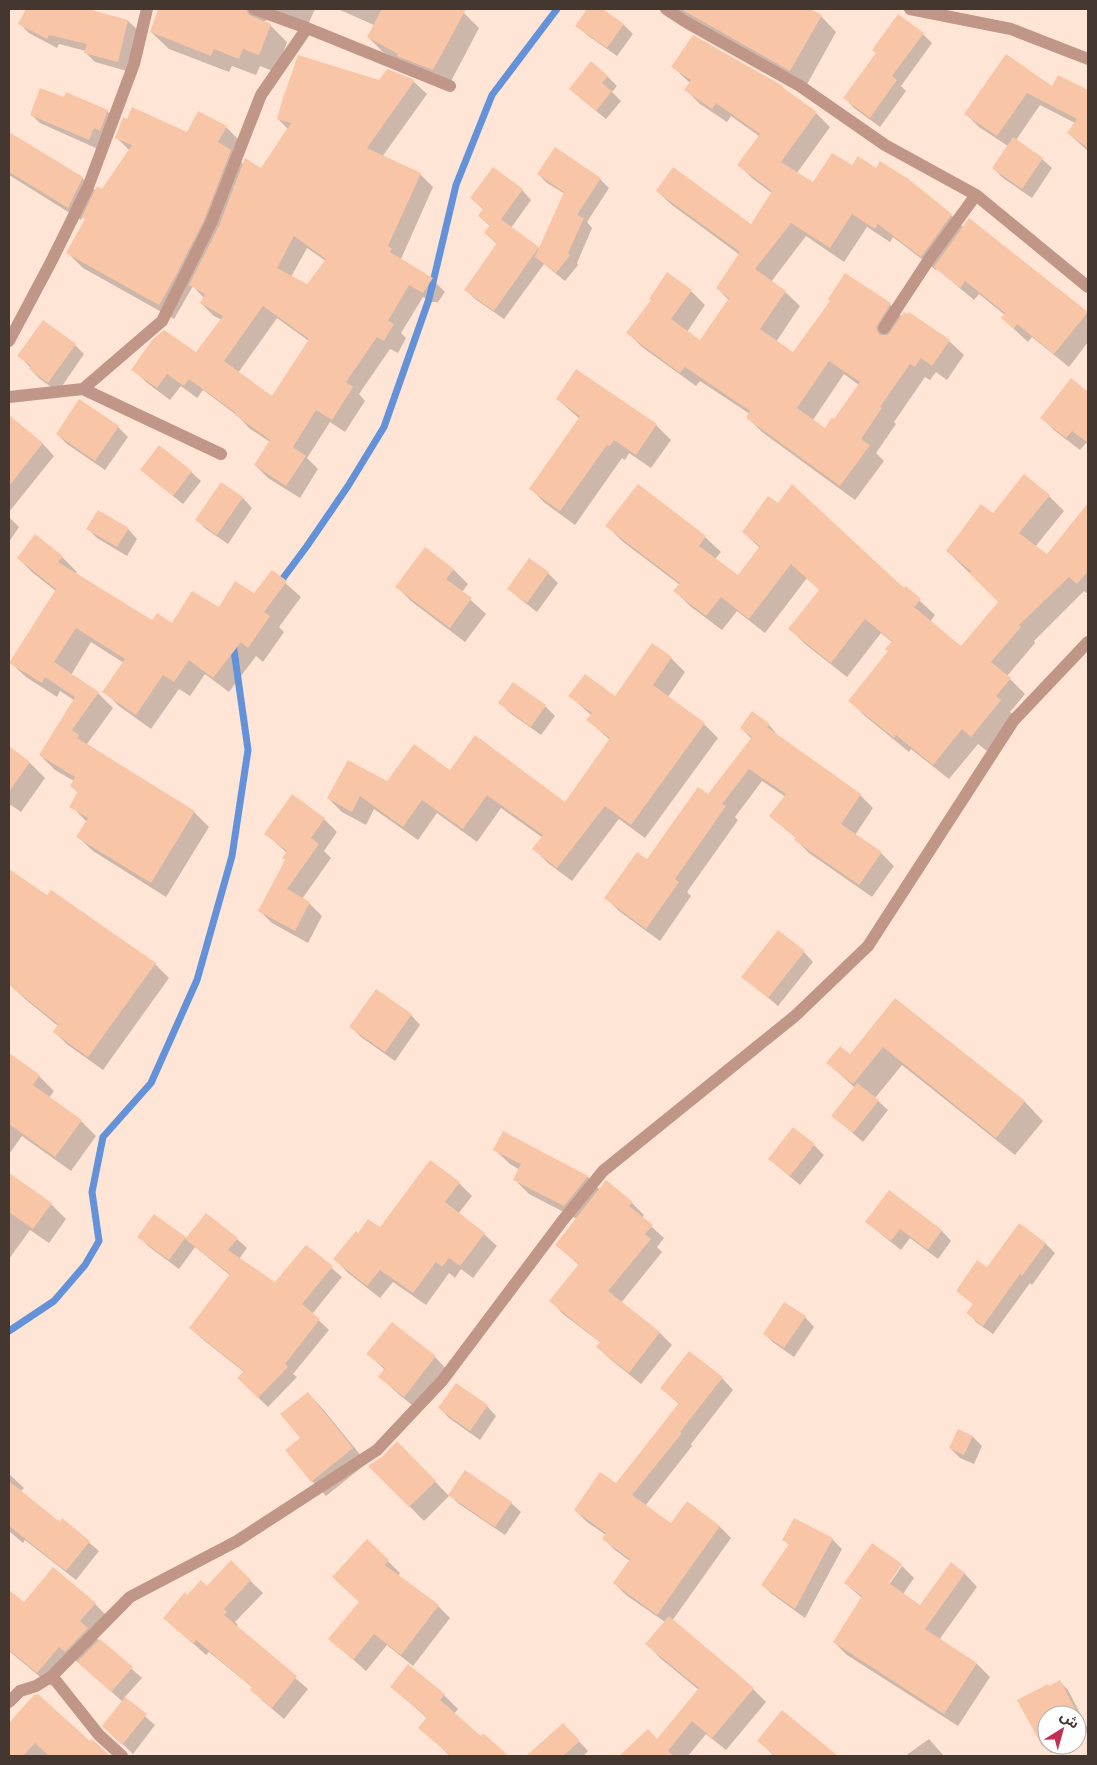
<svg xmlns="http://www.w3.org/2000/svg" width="1097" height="1765" viewBox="0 0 1097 1765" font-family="'Zilla Slab','Noto Sans Arabic',serif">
<rect width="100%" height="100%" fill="#ffe5d5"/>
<path fill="#0003" fill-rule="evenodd" d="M 27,9 L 83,9 L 128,21 L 138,30 L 127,71 L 95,62 L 86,53 L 86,51 L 59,44 L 57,48 L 29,33 L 19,23 Z
M 160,9 L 315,9 L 306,29 L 270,18 L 264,22 L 270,25 L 287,42 L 276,72 L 260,66 L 256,75 L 232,66 L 229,72 L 169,49 L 151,32 Z
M 338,9 L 458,9 L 464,13 L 479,28 L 449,85 L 383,52 L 368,37 L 374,25 Z
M 589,9 L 601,9 L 623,24 L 633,34 L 617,56 L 587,35 L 577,26 Z
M 675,9 L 807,9 L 821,16 L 836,32 L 806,86 Z
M 923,34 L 932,43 L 901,86 L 906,91 L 880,127 L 854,108 L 845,98 Z
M 1006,56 L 1053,88 L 1059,76 L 1088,91 L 1088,151 L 1068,133 L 1075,123 L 1040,105 L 1016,140 L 1042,159 L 1052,168 L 1032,198 L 1003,178 L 993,168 L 1008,146 L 979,127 L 966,114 Z
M 673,67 L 782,87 L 816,113 L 830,127 L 797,173 L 813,184 L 852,167 L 951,215 L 964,228 L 1087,313 L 1088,315 L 1088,342 L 1069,367 L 1032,337 L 1028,342 L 1002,318 L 1005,315 L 979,294 L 974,300 L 937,269 L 936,270 L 893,237 L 890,242 L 867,227 L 844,262 L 806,236 L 771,282 L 785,292 L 800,306 L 776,342 L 794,354 L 890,304 L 902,317 L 949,341 L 964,355 L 947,380 L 936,372 L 930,380 L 925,377 L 894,422 L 896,424 L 876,453 L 884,461 L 855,500 L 762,432 L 748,418 L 750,414 L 700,381 L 696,386 L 642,347 L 628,333 L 691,291 L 705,305 L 687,332 L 700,342 L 729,300 L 717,288 L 740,255 L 672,205 L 657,191 L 752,226 L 772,193 L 753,179 L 739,165 L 759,136 L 731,116 L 727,122 L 700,104 L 686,90 L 690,83 ZM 844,374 L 859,385 L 834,420 L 825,429 L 813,420 Z
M 387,71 L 414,82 L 427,94 L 382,157 L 420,174 L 433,187 L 401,259 L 432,279 L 445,292 L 438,302 L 432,302 L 423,297 L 401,333 L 406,338 L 398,353 L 390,349 L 359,394 L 365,401 L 345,432 L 330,422 L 307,458 L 318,469 L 300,498 L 268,478 L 255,465 L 270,442 L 249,428 L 238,416 L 203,390 L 197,398 L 181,386 L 170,400 L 146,382 L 133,369 L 196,354 L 222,320 L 214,316 L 201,303 L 204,298 L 193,286 L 174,319 L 83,268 L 68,253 L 86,219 L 83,216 L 81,220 L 9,175 L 9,133 L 82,178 L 96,191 L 103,190 L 130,151 L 117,138 L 187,133 L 226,127 L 241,142 L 234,155 L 244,165 L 261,169 L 288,129 L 278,119 L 380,81 ZM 307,248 L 326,261 L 307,286 L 291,277 ZM 277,318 L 309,341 L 272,398 L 238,373 Z
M 607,76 L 617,86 L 612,92 L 621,101 L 606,119 L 580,98 Z
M 64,99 L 107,111 L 116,121 L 98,149 L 40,123 L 31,114 Z
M 538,174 L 600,179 L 609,188 L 587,222 L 592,228 L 577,263 L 578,265 L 565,281 L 544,264 L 504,319 L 475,299 L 466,290 L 498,245 L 485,233 L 490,226 L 479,216 L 484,210 L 471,198 L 522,190 L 531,200 L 511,228 L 540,249 L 565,194 L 547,183 Z
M 75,345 L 84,354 L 58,392 L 40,379 L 30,369 L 31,368 L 19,356 Z
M 1071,380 L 1088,393 L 1088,445 L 1086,443 L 1080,450 L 1055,431 L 1042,418 Z
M 557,399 L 656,425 L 671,440 L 651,468 L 629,453 L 625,460 L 622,458 L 575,525 L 545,503 L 530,488 L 580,419 Z
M 80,401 L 118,427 L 128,437 L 105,470 L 67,444 L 57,434 Z
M 15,422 L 43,444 L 54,456 L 9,512 L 9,430 Z
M 141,470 L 191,472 L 201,481 L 183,504 Z
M 222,484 L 243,498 L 252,508 L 228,544 L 206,529 L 197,520 Z
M 638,485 L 705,537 L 721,552 L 715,559 L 738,577 L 760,548 L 743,532 L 904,590 L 906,588 L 935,615 L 930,622 L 961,648 L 999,602 L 947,551 L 993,514 L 1049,496 L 1064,511 L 1035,547 L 1047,556 L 1088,505 L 1088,594 L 1084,591 L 1034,641 L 1035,643 L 1007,676 L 1025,694 L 1010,712 L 1015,716 L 987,751 L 978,744 L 949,779 L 911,749 L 909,752 L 865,716 L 850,701 L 890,652 L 892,642 L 881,633 L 847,677 L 805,644 L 790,629 L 820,590 L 807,578 L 765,633 L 737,611 L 722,630 L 690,606 L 675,591 L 680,585 L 622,541 L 607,526 Z
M 9,517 L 19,527 L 9,542 Z
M 88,529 L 128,529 L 137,539 L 127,556 L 97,538 Z
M 425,548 L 454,570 L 468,584 L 462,592 L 486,614 L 465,642 L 411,601 L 397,587 Z
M 62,557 L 77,572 L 75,574 L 152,622 L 172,625 L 219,609 L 255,594 L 272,571 L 301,597 L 279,627 L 284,632 L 263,662 L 256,656 L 229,692 L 205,674 L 190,696 L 179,689 L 151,729 L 119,706 L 104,691 L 124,663 L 91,642 L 71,675 L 98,693 L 113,708 L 87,744 L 194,812 L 209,827 L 166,897 L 93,851 L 78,837 L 87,822 L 71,806 L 79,793 L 71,786 L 74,781 L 55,770 L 40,755 L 74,700 L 60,691 L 57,697 L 26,677 L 11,663 L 56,591 L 33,573 L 18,558 Z
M 530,560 L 548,573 L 558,583 L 537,612 L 519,598 L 509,589 Z
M 653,645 L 671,658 L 685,672 L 668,697 L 704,724 L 718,738 L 645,838 L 619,819 L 572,881 L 548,863 L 534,849 L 543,838 L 501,808 L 477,842 L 437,813 L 418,840 L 374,809 L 366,825 L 342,812 L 328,798 L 387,783 L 450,772 L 565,803 L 610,740 L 588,720 L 591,715 L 570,696 L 615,698 Z
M 513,684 L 545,706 L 555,716 L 541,735 L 510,713 L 500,703 Z
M 769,725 L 781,739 L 860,795 L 873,808 L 855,835 L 881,853 L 894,866 L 872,897 L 809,853 L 796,840 L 797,839 L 771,816 L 786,797 L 762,781 L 735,817 L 738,820 L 687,892 L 691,896 L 660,941 L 619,911 L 606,898 L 647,861 L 708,795 L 752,739 L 741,728 Z
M 9,748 L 30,763 L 45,778 L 21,812 L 11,805 L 9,808 Z
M 292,796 L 324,819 L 337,832 L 324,851 L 331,858 L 302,899 L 309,903 L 322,916 L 308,943 L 272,923 L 259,910 L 287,860 L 287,853 L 265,833 Z
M 9,870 L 47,897 L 52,891 L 155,964 L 169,978 L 103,1070 L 68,1045 L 54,1032 L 58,1026 L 25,999 L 11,986 L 14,982 L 9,979 Z
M 804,952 L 813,962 L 778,1006 L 743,977 Z
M 895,999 L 1025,1102 L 1043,1121 L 1015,1155 L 902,1065 L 875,1098 L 888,1110 L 863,1142 L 833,1116 L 855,1088 L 828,1063 L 850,1056 Z
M 411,1015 L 420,1025 L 395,1061 L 361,1037 L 351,1027 Z
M 9,1055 L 39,1076 L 54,1091 L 49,1098 L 81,1121 L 96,1136 L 71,1171 L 22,1136 L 9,1154 Z
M 503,1133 L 588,1177 L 600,1190 L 632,1203 L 644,1215 L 642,1218 L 664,1238 L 657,1247 L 662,1252 L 621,1303 L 660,1333 L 672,1345 L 641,1384 L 610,1359 L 598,1347 L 601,1343 L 563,1314 L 551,1301 L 579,1265 L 556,1245 L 577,1219 L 529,1194 L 515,1180 L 520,1170 L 510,1164 L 495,1150 Z
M 814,1145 L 824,1155 L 800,1185 L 769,1159 Z
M 431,1162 L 459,1183 L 472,1196 L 458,1214 L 484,1234 L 497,1246 L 473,1278 L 461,1269 L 455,1278 L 449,1273 L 426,1305 L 393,1282 L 380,1298 L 347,1272 L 335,1259 L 359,1235 L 380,1229 Z
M 9,1174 L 51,1204 L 66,1219 L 49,1243 L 30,1230 L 9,1259 Z
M 889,1192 L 942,1231 L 951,1241 L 938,1259 L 910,1238 L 901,1250 L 877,1231 L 867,1222 Z
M 154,1215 L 187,1239 L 237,1239 L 247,1248 L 239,1259 L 275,1284 L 306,1246 L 342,1277 L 312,1314 L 329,1330 L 293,1374 L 297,1377 L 268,1407 L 238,1378 L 244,1372 L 201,1338 L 191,1328 L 231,1276 L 195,1247 L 179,1269 L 148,1246 L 139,1236 Z
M 1019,1225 L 1046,1244 L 1055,1253 L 1032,1285 L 1030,1283 L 993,1334 L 977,1323 L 968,1313 L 974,1305 L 957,1291 L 987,1269 Z
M 805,1317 L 814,1327 L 794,1357 L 774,1343 L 764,1334 Z
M 368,1354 L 435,1357 L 449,1372 L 419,1411 L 395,1391 L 380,1377 L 385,1370 Z
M 722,1378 L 733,1390 L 691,1444 L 692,1446 L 645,1506 L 671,1524 L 687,1503 L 720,1527 L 731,1538 L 672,1621 L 753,1689 L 766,1702 L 726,1750 L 706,1734 L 688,1756 L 621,1756 L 648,1731 L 657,1740 L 699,1690 L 660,1658 L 647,1644 L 665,1622 L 626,1595 L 614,1583 L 630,1561 L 615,1550 L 603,1538 L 606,1535 L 587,1522 L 575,1510 L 616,1485 L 679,1404 L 661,1388 Z
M 308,1393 L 322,1408 L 367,1463 L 326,1496 L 312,1481 L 287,1450 L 301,1438 Z
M 487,1406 L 496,1416 L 480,1440 L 449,1418 L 440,1408 Z
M 958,1430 L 973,1437 L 982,1446 L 974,1464 L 960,1458 L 950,1448 Z
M 397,1442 L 449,1496 L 465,1472 L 511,1503 L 521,1512 L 505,1535 L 459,1504 L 450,1495 L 424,1521 L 370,1466 L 384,1457 Z
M 9,1474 L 24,1488 L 20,1492 L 60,1523 L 62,1520 L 99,1551 L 76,1580 L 25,1540 L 23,1543 L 9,1531 Z
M 832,1539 L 842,1549 L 805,1618 L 772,1594 L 762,1585 L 790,1546 L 784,1540 Z
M 367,1541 L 400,1573 L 398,1576 L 438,1606 L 450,1618 L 413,1666 L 387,1645 L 366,1671 L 330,1639 L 360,1602 Z
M 872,1545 L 902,1566 L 899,1566 L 884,1587 L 886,1589 L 902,1566 L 914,1578 L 903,1594 L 920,1606 L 951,1564 L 965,1574 L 977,1587 L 939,1640 L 977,1664 L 990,1677 L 958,1726 L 847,1655 L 834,1642 L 862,1598 L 845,1583 Z
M 231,1562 L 263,1593 L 235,1622 L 238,1625 L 236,1627 L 308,1689 L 284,1719 L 264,1702 L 252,1690 L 253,1688 L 209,1652 L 206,1655 L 165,1618 L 207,1588 Z
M 9,1591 L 24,1604 L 95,1604 L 108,1617 L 93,1635 L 142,1678 L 124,1698 L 155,1725 L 133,1754 L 104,1726 L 123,1702 L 79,1663 L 73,1659 L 51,1686 L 9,1651 Z
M 408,1666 L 444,1695 L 458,1709 L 454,1714 L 481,1738 L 507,1756 L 450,1756 L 434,1741 L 420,1728 L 428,1719 L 392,1687 Z
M 1060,1682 L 1068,1690 L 1088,1729 L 1088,1732 L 1077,1738 L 1077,1715 L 1047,1715 L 1047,1745 L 1065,1745 L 1051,1753 L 1042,1745 L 1019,1701 Z
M 34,1696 L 90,1743 L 92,1741 L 108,1756 L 9,1756 L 9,1725 Z
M 563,1724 L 588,1751 L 583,1756 L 528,1756 Z
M 929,1739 L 944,1756 L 905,1756 Z
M 759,1741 L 829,1750 L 835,1756 L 774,1756 Z"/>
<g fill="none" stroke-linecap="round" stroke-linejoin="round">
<path stroke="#6492da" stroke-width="7" d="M 278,585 L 307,546 L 348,486 L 384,427 L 429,299 L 456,185 L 492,95 L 557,9
M 9,1331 L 54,1301 L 85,1265 L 99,1241 L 92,1192 L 103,1137 L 151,1083 L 197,980 L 232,856 L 248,750 L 233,643"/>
</g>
<path fill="#f8c6a6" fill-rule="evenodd" d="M 26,9 L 88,9 L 128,20 L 118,62 L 84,53 L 87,44 L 49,35 L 47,39 L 18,24 Z
M 158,9 L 246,9 L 248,14 L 251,16 L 271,24 L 259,55 L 243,49 L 239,59 L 214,49 L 211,56 L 150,32 Z
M 382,9 L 466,9 L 433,70 L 397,56 L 398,54 L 367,37 Z
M 587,9 L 603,9 L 624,24 L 607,48 L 575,26 Z
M 681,9 L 810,9 L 822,15 L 790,71 Z
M 898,14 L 924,33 L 892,76 L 897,80 L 870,118 L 843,98 L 876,53 L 872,50 Z
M 693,35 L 783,86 L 782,87 L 817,112 L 781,162 L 813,182 L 832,153 L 852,165 L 858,156 L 876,168 L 880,161 L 907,178 L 952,214 L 921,257 L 878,224 L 875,229 L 852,214 L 830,248 L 791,223 L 755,269 L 786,291 L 760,329 L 793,352 L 830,301 L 828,299 L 845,273 L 891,303 L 876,327 L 877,331 L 880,335 L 888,335 L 904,312 L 907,314 L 909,312 L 950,340 L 932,366 L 921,358 L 915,367 L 910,364 L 880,407 L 882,408 L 861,439 L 870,445 L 840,486 L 746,418 L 750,411 L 685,367 L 680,373 L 626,333 L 651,300 L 649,299 L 667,272 L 692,290 L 671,319 L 700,340 L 729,298 L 716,288 L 740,252 L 656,191 L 673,167 L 751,224 L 772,191 L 737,165 L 760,134 L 716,103 L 712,109 L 684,90 L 691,80 L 671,67 ZM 829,361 L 860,382 L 834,419 L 832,417 L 825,428 L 797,408 Z
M 1006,54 L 1052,86 L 1058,75 L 1088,90 L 1088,148 L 1067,133 L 1077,119 L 1027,93 L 997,136 L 964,114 Z
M 298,55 L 379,80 L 387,69 L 415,80 L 367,148 L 421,173 L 388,246 L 392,249 L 390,252 L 433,278 L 423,293 L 409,285 L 388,321 L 394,324 L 384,341 L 377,337 L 346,382 L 353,387 L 332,420 L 316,410 L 293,447 L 306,456 L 286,486 L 254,465 L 270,440 L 235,415 L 236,413 L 189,379 L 184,386 L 167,374 L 157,388 L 131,370 L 152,340 L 164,330 L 196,352 L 223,316 L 200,303 L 205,294 L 189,285 L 219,226 L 245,158 L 261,168 L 291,123 L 277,119 L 282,101 ZM 294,236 L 326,259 L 307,284 L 277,268 ZM 263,306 L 309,339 L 272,396 L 224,361 Z
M 591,61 L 608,76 L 602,83 L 612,91 L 596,111 L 569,89 Z
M 40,88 L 64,97 L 66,92 L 108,110 L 100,131 L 94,128 L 89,140 L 30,115 Z
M 132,107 L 187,132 L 198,111 L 227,126 L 218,142 L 231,150 L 204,220 L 175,277 L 159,305 L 66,253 L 85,219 L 82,217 L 97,186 L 102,189 L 132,145 L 115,138 L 123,117 L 127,119 Z
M 9,132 L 83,177 L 68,208 L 9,172 Z
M 1013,137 L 1043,158 L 1022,189 L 992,168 Z
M 555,147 L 601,178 L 577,215 L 584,218 L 568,253 L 570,255 L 556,273 L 535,257 L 564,192 L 537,174 Z
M 493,167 L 523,189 L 501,219 L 539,247 L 494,311 L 464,290 L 497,243 L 484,233 L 490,225 L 478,216 L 483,208 L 470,198 Z
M 969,218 L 1088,312 L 1054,354 L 1017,324 L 1014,329 L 1001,318 L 1005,313 L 965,281 L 960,288 L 934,267 Z
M 43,320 L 76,344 L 48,383 L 29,369 L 31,366 L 17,356 Z
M 576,369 L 657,424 L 636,455 L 614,440 L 610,446 L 607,445 L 560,511 L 529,489 L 580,416 L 556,399 Z
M 1071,378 L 1088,392 L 1088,443 L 1072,431 L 1066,438 L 1040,418 Z
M 79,399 L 119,426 L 95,461 L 56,434 Z
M 9,415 L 43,443 L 9,486 Z
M 159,445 L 192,471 L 173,496 L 140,470 Z
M 1024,474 L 1050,495 L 1019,533 L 1047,554 L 1088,503 L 1088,571 L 1077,584 L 1069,577 L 1019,625 L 1021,627 L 991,662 L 1011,678 L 996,696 L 1001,700 L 971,737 L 962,729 L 933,765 L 896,735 L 894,738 L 848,701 L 888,651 L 885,649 L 892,641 L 865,619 L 831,663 L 788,629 L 819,590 L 791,564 L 749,619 L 721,597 L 706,616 L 673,591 L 680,583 L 605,526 L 638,484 L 706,536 L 699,546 L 738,575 L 760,546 L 742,532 L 768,496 L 778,503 L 792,484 L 904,588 L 906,586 L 921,599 L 914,607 L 961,646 L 998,602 L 969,573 L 971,571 L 946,551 L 981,504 L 993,513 Z
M 221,482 L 243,497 L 217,535 L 195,520 Z
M 98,510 L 129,528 L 117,547 L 86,529 Z
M 35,534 L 63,556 L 58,562 L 152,620 L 157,613 L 172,623 L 192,591 L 219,607 L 235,581 L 254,593 L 272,570 L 287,581 L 264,612 L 270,616 L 248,648 L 241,642 L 213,678 L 189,660 L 174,682 L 163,675 L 136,715 L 102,692 L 125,659 L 76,628 L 54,662 L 99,692 L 72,730 L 79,735 L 77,738 L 195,811 L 151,883 L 76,837 L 88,818 L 69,807 L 78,791 L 70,786 L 75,777 L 39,755 L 75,697 L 45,677 L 42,683 L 9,663 L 56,589 L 17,558 Z
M 425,547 L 454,569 L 446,579 L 472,598 L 450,628 L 395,587 Z
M 529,558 L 549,572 L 527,603 L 507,589 Z
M 652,643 L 672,657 L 653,685 L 705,723 L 631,825 L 605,806 L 557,868 L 532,849 L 543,835 L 487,795 L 463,829 L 422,800 L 403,827 L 360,796 L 352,812 L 327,798 L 348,760 L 387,781 L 414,744 L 450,770 L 475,735 L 565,802 L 610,738 L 586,720 L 592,713 L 568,696 L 585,674 L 615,696 Z
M 513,682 L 546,705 L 531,727 L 498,703 Z
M 752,711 L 770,724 L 767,727 L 861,794 L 841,824 L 882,852 L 859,885 L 794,840 L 796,838 L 769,816 L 786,794 L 749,769 L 722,804 L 726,806 L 675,879 L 679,882 L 646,929 L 604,898 L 637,852 L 647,859 L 698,787 L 708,794 L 752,737 L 740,728 Z
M 9,746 L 30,762 L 9,792 Z
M 292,794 L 325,818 L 311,838 L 319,844 L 287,889 L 310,902 L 295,931 L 258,911 L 285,860 L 282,858 L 287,851 L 264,834 Z
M 9,869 L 47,895 L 51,890 L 156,963 L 88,1057 L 53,1032 L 58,1024 L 9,985 Z
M 778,930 L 805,951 L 768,998 L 741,977 Z
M 376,989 L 412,1014 L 385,1052 L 349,1027 Z
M 895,998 L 1025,1101 L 996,1138 L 883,1047 L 853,1084 L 826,1063 L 840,1046 L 850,1054 Z
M 9,1053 L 40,1075 L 33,1085 L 82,1120 L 55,1157 L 9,1124 Z
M 857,1083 L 879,1100 L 853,1133 L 831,1116 Z
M 793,1127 L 815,1144 L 790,1176 L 768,1159 Z
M 503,1131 L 588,1176 L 564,1206 L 513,1180 L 521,1164 L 493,1150 Z
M 430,1160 L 460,1182 L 445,1202 L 485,1233 L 460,1266 L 449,1258 L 442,1267 L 436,1262 L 413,1293 L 380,1270 L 367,1286 L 333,1259 L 356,1231 L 358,1233 L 368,1219 L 380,1227 Z
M 9,1173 L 52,1203 L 33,1229 L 9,1212 Z
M 606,1180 L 633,1202 L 629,1206 L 653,1225 L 645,1234 L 651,1239 L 608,1291 L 660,1332 L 629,1373 L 596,1347 L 600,1342 L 549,1301 L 579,1264 L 555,1245 Z
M 889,1190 L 942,1230 L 928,1250 L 900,1229 L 891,1241 L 865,1222 Z
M 206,1213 L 238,1238 L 228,1250 L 275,1282 L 306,1245 L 333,1266 L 302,1304 L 320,1319 L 285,1364 L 288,1367 L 258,1398 L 237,1378 L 244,1371 L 189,1328 L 230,1274 L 185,1239 Z
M 154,1214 L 186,1237 L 169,1260 L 137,1237 Z
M 1019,1223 L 1046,1243 L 1022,1276 L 1020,1274 L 983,1326 L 966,1313 L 973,1304 L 956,1291 L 977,1260 L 987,1267 Z
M 784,1302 L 806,1316 L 784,1348 L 763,1334 Z
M 392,1322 L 436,1356 L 404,1397 L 378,1377 L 385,1368 L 366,1354 Z
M 689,1351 L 723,1377 L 680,1432 L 682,1433 L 632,1495 L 671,1523 L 687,1501 L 720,1526 L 657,1615 L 613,1583 L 630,1559 L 602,1539 L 606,1533 L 574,1510 L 600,1472 L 616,1483 L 679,1403 L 660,1388 Z
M 456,1383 L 488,1405 L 470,1431 L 438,1408 Z
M 308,1392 L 353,1448 L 311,1482 L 285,1450 L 300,1438 L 280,1414 Z
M 958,1429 L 973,1436 L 964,1455 L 949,1448 Z
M 397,1441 L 436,1481 L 409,1507 L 368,1466 L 383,1456 Z
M 465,1470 L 512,1502 L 495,1527 L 448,1495 Z
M 9,1481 L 60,1522 L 62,1518 L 90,1541 L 66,1571 L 9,1526 Z
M 794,1518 L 833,1538 L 795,1609 L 761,1585 L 789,1544 L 782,1540 Z
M 367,1539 L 389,1560 L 385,1565 L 439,1605 L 401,1655 L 374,1634 L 353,1660 L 328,1639 L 359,1602 L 332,1577 Z
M 872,1543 L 902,1564 L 889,1583 L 920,1605 L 951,1562 L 965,1573 L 925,1629 L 977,1663 L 944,1714 L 833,1642 L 862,1596 L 844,1583 Z
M 231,1560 L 251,1580 L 224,1609 L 227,1612 L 224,1615 L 297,1676 L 272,1708 L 250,1690 L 252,1687 L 196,1640 L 193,1644 L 163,1618 L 185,1592 L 187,1595 L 201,1580 L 207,1586 Z
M 53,1567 L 96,1603 L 80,1621 L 88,1628 L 65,1652 L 59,1647 L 37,1673 L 9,1650 L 9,1590 L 24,1602 Z
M 669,1616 L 754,1688 L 712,1738 L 692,1721 L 668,1751 L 674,1756 L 619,1756 L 648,1729 L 657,1739 L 699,1688 L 645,1644 Z
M 100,1639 L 133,1667 L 111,1692 L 77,1662 Z
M 408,1664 L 445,1694 L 440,1700 L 481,1736 L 483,1733 L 509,1756 L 451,1756 L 418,1728 L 427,1717 L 390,1687 Z
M 1060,1680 L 1082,1722 L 1077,1725 L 1077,1715 L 1047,1715 L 1047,1741 L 1041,1744 L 1017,1700 L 1048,1684 L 1049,1686 Z
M 38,1694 L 90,1741 L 92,1739 L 110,1756 L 49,1756 L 35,1743 L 23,1756 L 9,1756 L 9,1723 L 34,1695 Z
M 125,1697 L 147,1714 L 122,1745 L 102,1726 Z
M 782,1710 L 838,1756 L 776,1756 L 757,1741 Z
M 563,1723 L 580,1741 L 563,1756 L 526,1756 Z"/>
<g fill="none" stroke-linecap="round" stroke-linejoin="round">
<path stroke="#c09689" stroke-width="12" d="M 254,9 L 307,28 L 450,86
M 666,9 L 686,22 L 800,86 L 885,145 L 976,195 L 1088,287
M 910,9 L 1011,29 L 1088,59
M 884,328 L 930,258 L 976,195
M 9,341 L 51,262 L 88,187 L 134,64 L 147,9
M 83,389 L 162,321 L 211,223 L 261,95 L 307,28
M 9,397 L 83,389 L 221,454
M 52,1676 L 99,1735 L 122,1756
M 9,1702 L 20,1691 L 36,1686 L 52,1676 L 130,1597 L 237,1541 L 377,1450 L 442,1381 L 563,1220 L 603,1171 L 795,1016 L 868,946 L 1014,720 L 1088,642"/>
</g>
<rect width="1097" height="1765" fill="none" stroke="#43372f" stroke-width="20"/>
<g transform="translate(1062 1730) rotate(37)"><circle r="24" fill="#ffffff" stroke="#b4afac"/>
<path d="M0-4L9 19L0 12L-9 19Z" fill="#c03053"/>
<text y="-8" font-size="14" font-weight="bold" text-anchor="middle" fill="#43372f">ش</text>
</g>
</svg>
